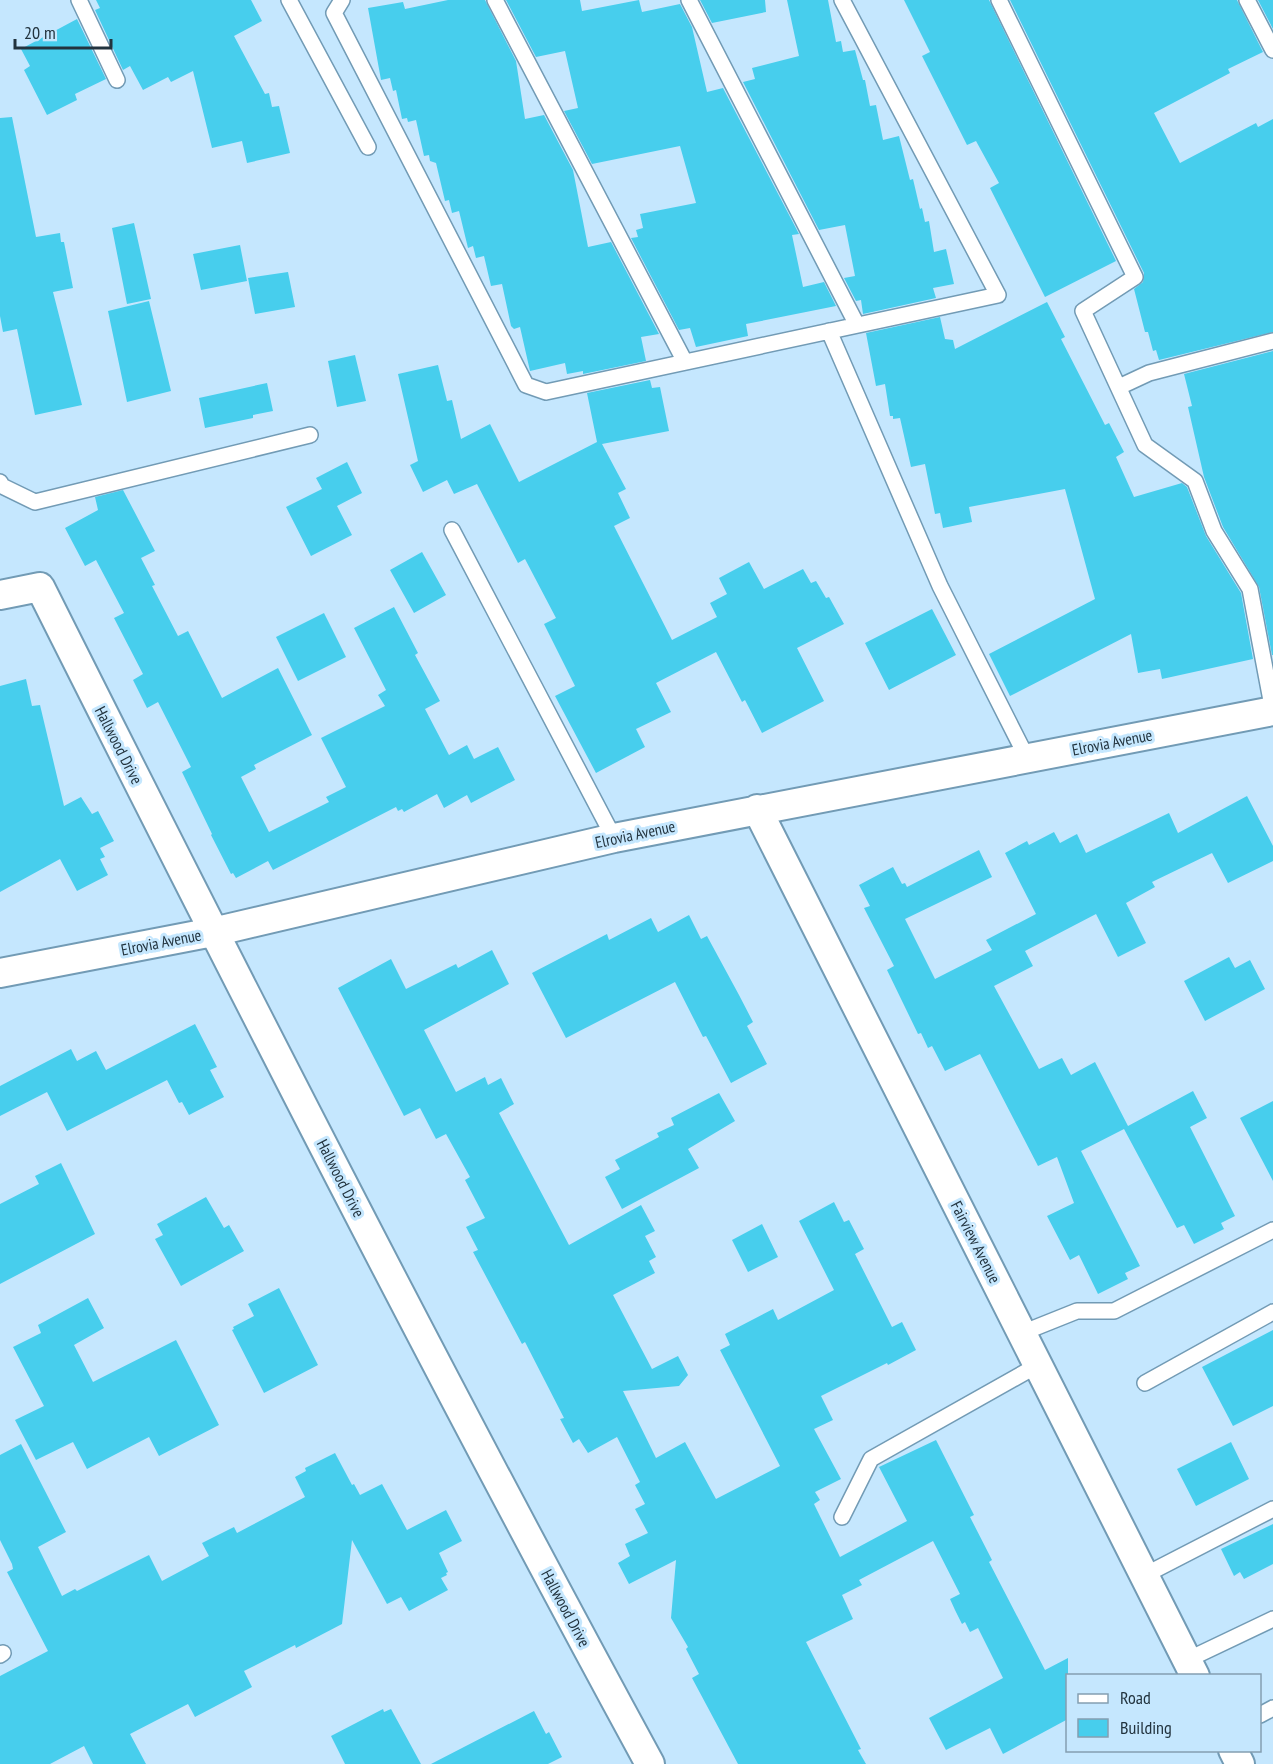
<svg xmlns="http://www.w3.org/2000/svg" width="1273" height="1764" viewBox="0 0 1273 1764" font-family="'PT Sans Narrow',sans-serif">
<rect width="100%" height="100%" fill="#c5e7fe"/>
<path fill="#47ceed" d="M 96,0 L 251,0 L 262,21 L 234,36 L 265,94 L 269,93 L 272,107 L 279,106 L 290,153 L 247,163 L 242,141 L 212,148 L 193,71 L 171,82 L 168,77 L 143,90 L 130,66 L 123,70 L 95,10 L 100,8 Z
M 448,0 L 485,0 L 516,61 L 525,119 L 544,115 L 573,170 L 588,247 L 611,242 L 659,334 L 641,337 L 646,361 L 583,374 L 583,371 L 567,374 L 565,363 L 530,371 L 520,327 L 514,329 L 511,326 L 502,284 L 491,286 L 484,256 L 476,258 L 473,246 L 468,248 L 459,211 L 452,213 L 449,200 L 445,201 L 436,163 L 430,161 L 429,155 L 424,156 L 416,120 L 408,122 L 407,118 L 402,119 L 396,90 L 393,91 L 390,78 L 381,80 L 368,8 L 403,2 L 405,9 Z
M 506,0 L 580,0 L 582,11 L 639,0 L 642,12 L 680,4 L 692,27 L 707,92 L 723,88 L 799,234 L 792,235 L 803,287 L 824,282 L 836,306 L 746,324 L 748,336 L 696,347 L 690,328 L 679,330 L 631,238 L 638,237 L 636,230 L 643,228 L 640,214 L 696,203 L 680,146 L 592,164 L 564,111 L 578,108 L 565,51 L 536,57 Z
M 700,0 L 765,0 L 766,12 L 712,23 Z
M 787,0 L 828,0 L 836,42 L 841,41 L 843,52 L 855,50 L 863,80 L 865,80 L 870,106 L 876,105 L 883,140 L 899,136 L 910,180 L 913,179 L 920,209 L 922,208 L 925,222 L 929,221 L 934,252 L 946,249 L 954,284 L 933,288 L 936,298 L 863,314 L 861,300 L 856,301 L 844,278 L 855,276 L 845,225 L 819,230 L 743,82 L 755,79 L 752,68 L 799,56 Z
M 904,0 L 989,0 L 1116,261 L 1045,297 L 990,188 L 999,183 L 976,141 L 967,145 L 922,56 L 930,52 Z
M 1010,0 L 1237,0 L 1263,52 L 1228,69 L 1230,73 L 1154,113 L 1180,163 L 1256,123 L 1258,127 L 1273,119 L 1273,332 L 1159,360 L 1156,350 L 1153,351 L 1148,332 L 1145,332 L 1134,289 L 1143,282 L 1144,273 Z
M 1258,0 L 1273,0 L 1273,29 Z
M 77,19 L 106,79 L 75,94 L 77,100 L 47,115 L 24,70 L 30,66 L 21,49 Z
M 12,117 L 36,237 L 60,233 L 61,242 L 64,242 L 73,288 L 53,292 L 82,405 L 35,415 L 17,329 L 3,332 L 0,316 L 0,118 Z
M 134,223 L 151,299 L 127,304 L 112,228 Z
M 240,245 L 247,281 L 201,290 L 193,254 Z
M 288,272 L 295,307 L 255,314 L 248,278 Z
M 149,301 L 171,391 L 127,402 L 108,311 Z
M 1047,302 L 1065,337 L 1061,339 L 1105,425 L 1109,423 L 1124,452 L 1116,457 L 1134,497 L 1182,483 L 1187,487 L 1206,536 L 1241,593 L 1253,659 L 1162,679 L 1160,669 L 1138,673 L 1131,634 L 1010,696 L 989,654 L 1095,599 L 1065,489 L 969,507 L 972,522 L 943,528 L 940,513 L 935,514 L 925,464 L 911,467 L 900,418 L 893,419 L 893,416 L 890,416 L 885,384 L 876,386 L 866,333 L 940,317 L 945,339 L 953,340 L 955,349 Z
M 1273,351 L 1273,655 L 1272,655 L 1259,587 L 1223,527 L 1204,477 L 1188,407 L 1192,406 L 1184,374 Z
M 355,355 L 366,401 L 337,407 L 328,361 Z
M 438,365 L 447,401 L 452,400 L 461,439 L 490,424 L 519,482 L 597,442 L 587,393 L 650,380 L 652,388 L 660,387 L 669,431 L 602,444 L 626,489 L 618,493 L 630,518 L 614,526 L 672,640 L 717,617 L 710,603 L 727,594 L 719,578 L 749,562 L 764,589 L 803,569 L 811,583 L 816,581 L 826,598 L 829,597 L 844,624 L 797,648 L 824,701 L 762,733 L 745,700 L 742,702 L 716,652 L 656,683 L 671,712 L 636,729 L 645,747 L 596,773 L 555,696 L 575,686 L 544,624 L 556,618 L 525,559 L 518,563 L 477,484 L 454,494 L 447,480 L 423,492 L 410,465 L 418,461 L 398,374 Z
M 267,383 L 273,411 L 253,415 L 253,418 L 205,428 L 199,398 Z
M 347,462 L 362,493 L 337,506 L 352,535 L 311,556 L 286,507 L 322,489 L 316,478 Z
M 123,490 L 155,551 L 141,558 L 155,585 L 152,586 L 178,636 L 188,631 L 222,698 L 278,668 L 312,735 L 254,765 L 256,769 L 241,777 L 269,832 L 329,802 L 326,797 L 346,787 L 321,738 L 385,706 L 378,695 L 386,690 L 354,628 L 394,607 L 418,653 L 415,655 L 440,701 L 425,709 L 449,755 L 467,745 L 474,759 L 498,747 L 515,780 L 471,803 L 467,795 L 444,808 L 437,794 L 404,812 L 402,809 L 398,811 L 396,807 L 273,870 L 268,861 L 236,878 L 233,873 L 231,874 L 211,835 L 212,834 L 182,772 L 191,767 L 158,702 L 147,708 L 133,680 L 143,674 L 114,618 L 124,613 L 96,560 L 85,566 L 65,528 L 98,510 L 95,497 Z
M 422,552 L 446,595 L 414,613 L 390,570 Z
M 932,609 L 956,655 L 889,690 L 865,643 Z
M 324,613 L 346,657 L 298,681 L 276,637 Z
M 26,679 L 32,706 L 40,705 L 64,806 L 81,797 L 92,814 L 98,811 L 114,841 L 100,848 L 105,857 L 100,859 L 108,875 L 77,891 L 60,859 L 0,892 L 0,686 Z
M 1247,796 L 1273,846 L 1273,861 L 1228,883 L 1212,853 L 1152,882 L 1155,887 L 1126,903 L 1146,943 L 1118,957 L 1096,914 L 1025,951 L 1033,966 L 994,986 L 1039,1069 L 1062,1058 L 1071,1075 L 1095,1062 L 1128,1126 L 1193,1091 L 1207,1118 L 1190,1127 L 1235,1216 L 1221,1223 L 1224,1229 L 1194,1244 L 1184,1225 L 1177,1228 L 1124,1129 L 1081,1151 L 1140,1266 L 1125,1273 L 1128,1279 L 1098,1294 L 1079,1255 L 1070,1260 L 1047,1216 L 1074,1203 L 1057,1157 L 1038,1166 L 980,1054 L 945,1071 L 932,1046 L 928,1048 L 921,1033 L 918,1034 L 887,970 L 894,966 L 864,908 L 870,906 L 859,885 L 893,867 L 902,884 L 905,883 L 907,887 L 979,850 L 992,877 L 905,919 L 935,979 L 992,950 L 986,940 L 1036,914 L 1005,853 L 1027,841 L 1029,845 L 1054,832 L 1060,843 L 1077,834 L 1086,853 L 1169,813 L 1178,833 Z
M 689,915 L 701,939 L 707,936 L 739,995 L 753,1022 L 747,1026 L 767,1064 L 731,1083 L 706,1036 L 703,1037 L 675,982 L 566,1038 L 532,973 L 607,934 L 609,940 L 651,918 L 658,932 Z
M 492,950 L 509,984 L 424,1030 L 456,1092 L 485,1077 L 488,1085 L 501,1078 L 514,1104 L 499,1113 L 569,1245 L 641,1205 L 655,1231 L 645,1236 L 656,1257 L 649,1261 L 655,1273 L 613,1295 L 652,1369 L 678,1356 L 688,1375 L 679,1386 L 623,1391 L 656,1458 L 685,1442 L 716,1499 L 780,1466 L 720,1350 L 730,1345 L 725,1334 L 773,1309 L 778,1320 L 834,1290 L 799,1221 L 834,1202 L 844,1222 L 849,1220 L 864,1249 L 855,1254 L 892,1327 L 902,1322 L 916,1350 L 888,1365 L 887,1363 L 821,1396 L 833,1420 L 814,1429 L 841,1479 L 815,1492 L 820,1500 L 814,1504 L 840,1557 L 907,1521 L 879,1467 L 936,1440 L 974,1515 L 970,1517 L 992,1560 L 989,1562 L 1045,1670 L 1068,1658 L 1068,1719 L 1003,1754 L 990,1728 L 946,1750 L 929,1718 L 1003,1678 L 978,1628 L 970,1632 L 965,1622 L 962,1624 L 955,1610 L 950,1599 L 960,1594 L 933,1541 L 859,1580 L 862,1585 L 842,1595 L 853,1619 L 806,1642 L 861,1749 L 858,1750 L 866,1764 L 738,1764 L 692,1678 L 699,1674 L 686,1649 L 688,1647 L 671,1618 L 676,1560 L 629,1584 L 618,1563 L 630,1556 L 625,1544 L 648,1533 L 635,1509 L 645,1504 L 635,1485 L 640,1482 L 617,1437 L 588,1453 L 579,1439 L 573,1443 L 560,1419 L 564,1418 L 525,1342 L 522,1344 L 473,1252 L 478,1250 L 466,1227 L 485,1218 L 465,1180 L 470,1177 L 446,1134 L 436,1139 L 420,1108 L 404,1116 L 338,988 L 391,959 L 406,989 L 456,964 L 458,968 Z
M 1229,957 L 1235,968 L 1250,960 L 1265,989 L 1205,1021 L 1184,981 Z
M 195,1024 L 217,1067 L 210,1070 L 224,1097 L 189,1115 L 182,1102 L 179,1103 L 167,1080 L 67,1131 L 47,1092 L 0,1116 L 0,1086 L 71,1049 L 77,1061 L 96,1051 L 106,1070 Z
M 719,1093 L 735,1121 L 688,1149 L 699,1168 L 622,1209 L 605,1177 L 620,1169 L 615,1160 L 659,1137 L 657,1133 L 674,1125 L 671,1118 Z
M 1273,1101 L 1273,1181 L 1240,1118 Z
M 61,1163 L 95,1234 L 0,1284 L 0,1204 L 39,1184 L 35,1176 Z
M 206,1197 L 224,1228 L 229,1225 L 244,1251 L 181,1286 L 155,1239 L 163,1235 L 157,1224 Z
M 762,1224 L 778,1257 L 748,1272 L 732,1240 Z
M 279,1288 L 318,1365 L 264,1393 L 232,1330 L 234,1329 L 233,1327 L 254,1316 L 248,1304 Z
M 88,1298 L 104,1328 L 74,1345 L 93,1382 L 176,1340 L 219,1425 L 159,1456 L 149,1437 L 87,1469 L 73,1442 L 36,1460 L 15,1420 L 44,1406 L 13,1347 L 41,1333 L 38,1325 Z
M 1273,1330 L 1273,1406 L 1233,1426 L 1202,1367 Z
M 1231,1442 L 1249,1479 L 1196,1506 L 1177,1469 Z
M 21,1444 L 66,1532 L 38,1547 L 62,1596 L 75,1589 L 77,1591 L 149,1555 L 162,1581 L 209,1556 L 202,1543 L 234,1527 L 237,1533 L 305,1497 L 295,1477 L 306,1471 L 305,1468 L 335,1453 L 352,1485 L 354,1484 L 360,1495 L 382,1484 L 407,1530 L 446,1510 L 462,1541 L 439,1553 L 448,1572 L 446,1573 L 447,1575 L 441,1578 L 448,1590 L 409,1611 L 401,1597 L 387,1604 L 352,1540 L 342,1624 L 296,1648 L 295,1645 L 244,1671 L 252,1687 L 195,1717 L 188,1704 L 130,1734 L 146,1764 L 93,1764 L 84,1746 L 50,1764 L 0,1764 L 0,1676 L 48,1651 L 7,1572 L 13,1569 L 12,1564 L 0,1540 L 0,1455 Z
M 1273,1524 L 1273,1564 L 1244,1579 L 1240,1572 L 1234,1576 L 1221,1549 Z
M 383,1709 L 384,1712 L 391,1709 L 421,1764 L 345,1764 L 331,1736 Z
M 534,1711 L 546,1734 L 549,1732 L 562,1757 L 548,1764 L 431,1764 Z"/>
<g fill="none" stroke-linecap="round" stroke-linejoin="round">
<g stroke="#729bb5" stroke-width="18">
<path id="lane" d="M 79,0 L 117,80
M 289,0 L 368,147
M 342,0 L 334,13 L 526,385 L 546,392 L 998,295 L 842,0
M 495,0 L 685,362
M 689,0 L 857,325
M 999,0 L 1135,277 L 1083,311 L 1145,445 L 1195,481 L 1214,531 L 1250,589 L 1273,711
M 1247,0 L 1273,50
M 829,331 L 940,586 L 1027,758
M 1119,387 L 1149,373 L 1273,341
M 0,482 L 2,486 L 35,502 L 310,435
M 452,530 L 614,838
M 1022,1333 L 1077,1311 L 1114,1311 L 1273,1230
M 1145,1383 L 1273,1312
M 842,1517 L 871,1459 L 1038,1365
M 1145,1575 L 1273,1509
M 0,1655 L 3,1653
M 1187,1660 L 1273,1619
M 1260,1715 L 1273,1708"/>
</g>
<g stroke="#729bb5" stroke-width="32">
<path id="street" d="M 0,595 L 40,587 C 238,982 439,1376 650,1764
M 757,809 L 1195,1676
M 0,973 L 213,932 L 614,838 L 1273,711
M 1233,1750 L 1240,1764"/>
</g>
<use href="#lane" stroke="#fff" stroke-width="15"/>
<use href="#street" stroke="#fff" stroke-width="28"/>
</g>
<g text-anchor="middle" stroke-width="6" stroke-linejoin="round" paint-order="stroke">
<g font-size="16" fill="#22333e" stroke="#c5e7fe">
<text transform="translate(1112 742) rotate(-11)" y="6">Elrovia Avenue</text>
<text transform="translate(119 745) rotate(63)" y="6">Hallwood Drive</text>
<text transform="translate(635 834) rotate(-12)" y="6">Elrovia Avenue</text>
<text transform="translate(161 942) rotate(-11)" y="6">Elrovia Avenue</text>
<text transform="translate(341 1178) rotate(63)" y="6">Hallwood Drive</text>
<text transform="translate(976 1242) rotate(63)" y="6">Fairview Avenue</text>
<text transform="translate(566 1608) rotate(62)" y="6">Hallwood Drive</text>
</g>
</g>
<rect x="1066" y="1674" width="195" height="78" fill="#c5e7fe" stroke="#849fb1" stroke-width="1.5"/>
<rect x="1078" y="1694" width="30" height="9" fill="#ffffff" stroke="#849fb1" stroke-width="1.5"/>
<text x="1120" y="1704" font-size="18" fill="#22333e">Road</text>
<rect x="1078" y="1719" width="30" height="18" fill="#47ceed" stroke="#849fb1" stroke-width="1.5"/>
<text x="1120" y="1734" font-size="18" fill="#22333e">Building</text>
<path d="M15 39v9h96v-9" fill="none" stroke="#22333e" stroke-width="3"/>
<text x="24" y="39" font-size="18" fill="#22333e" stroke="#c5e7fe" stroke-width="4.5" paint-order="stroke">20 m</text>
</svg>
